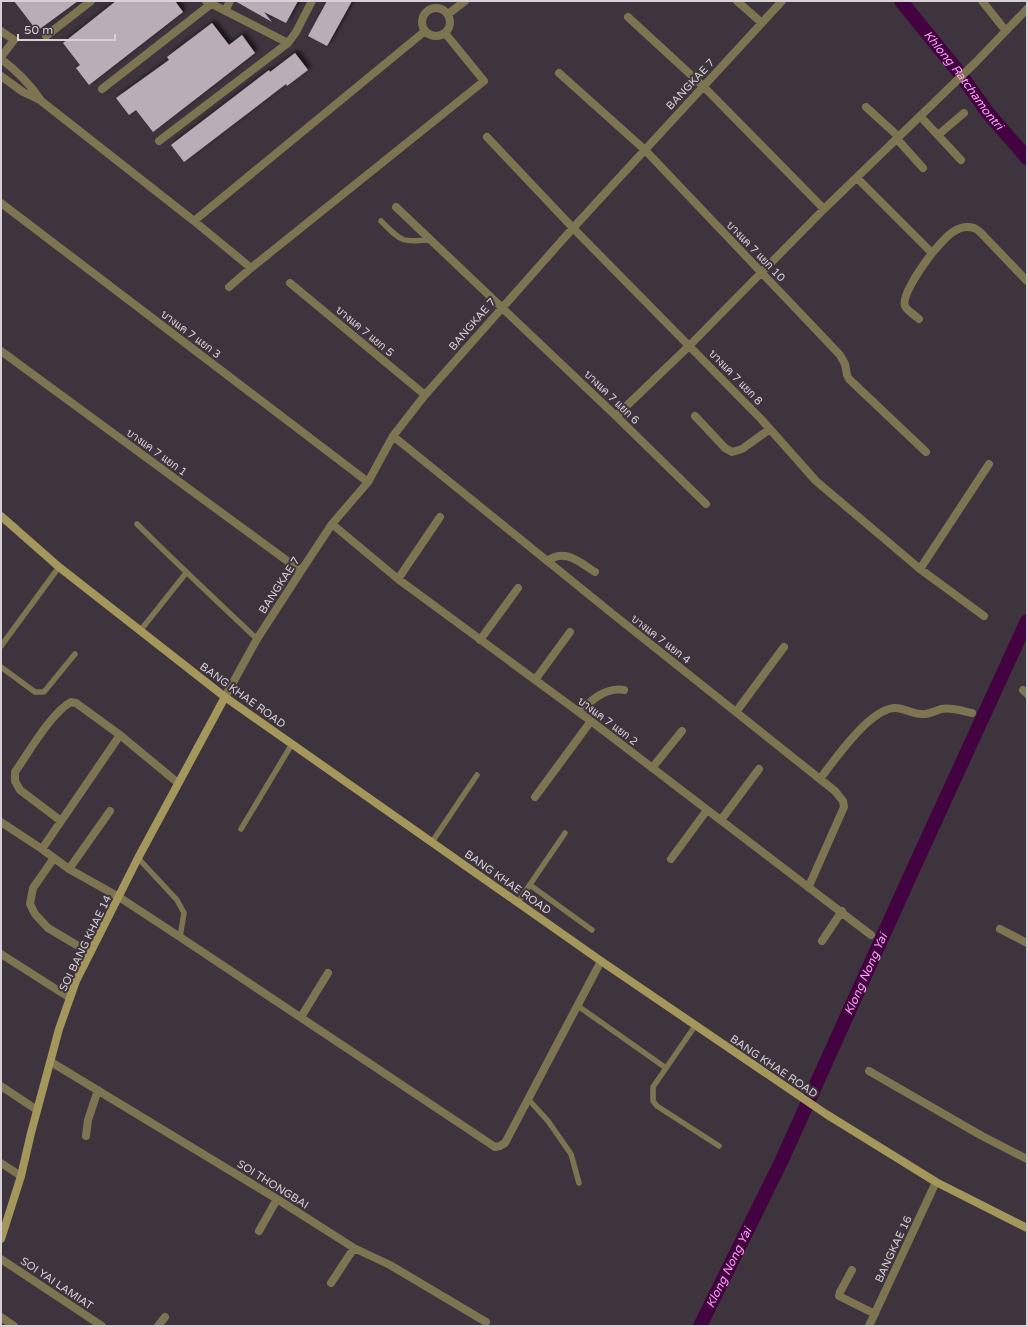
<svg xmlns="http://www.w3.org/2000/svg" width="1028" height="1327" viewBox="0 0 1028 1327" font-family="'Varela Round',Sarabun,sans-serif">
<defs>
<filter id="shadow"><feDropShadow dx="3.5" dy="-3.5" stdDeviation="2" flood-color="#0009"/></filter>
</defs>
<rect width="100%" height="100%" fill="#3e343d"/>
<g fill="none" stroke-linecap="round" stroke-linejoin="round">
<g stroke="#430341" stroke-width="14">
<path id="s1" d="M 901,1 L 961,75 L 988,113 L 1027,158"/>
<path id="s2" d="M 700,1326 L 781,1162 L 910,876 L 1027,621"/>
</g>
</g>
<path fill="#b9adb8" filter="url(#shadow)" d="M 14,1 L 78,1 L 37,31 Z
M 116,1 L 175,1 L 183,12 L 89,85 L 76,68 L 80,65 L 63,43 Z
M 235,1 L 298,1 L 286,23 L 264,12 L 272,22 Z
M 327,1 L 352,1 L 327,46 L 308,36 Z
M 212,23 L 229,45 L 242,35 L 255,53 L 153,132 L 136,110 L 129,115 L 116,98 L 169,60 L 167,57 Z
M 295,53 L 308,70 L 287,86 L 286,84 L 184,162 L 171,145 L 269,70 L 270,72 Z"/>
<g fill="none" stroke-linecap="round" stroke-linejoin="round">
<path stroke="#7d7551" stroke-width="5.5" d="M 381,221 C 402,242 400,242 430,240
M 137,524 C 176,563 217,601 257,639
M 140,631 L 186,573
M 1,646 L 59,567
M 1,667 L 35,692 L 44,692 L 75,654
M 241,829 L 292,744
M 432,842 L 477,775
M 138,858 L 177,900 L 184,913 L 180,937
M 530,885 L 592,930
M 518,902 L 565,833
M 578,1006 L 666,1068
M 695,1026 L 653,1087 L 653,1101 L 657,1106 L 719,1146
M 528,1099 L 548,1121 L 571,1154 L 579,1183"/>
<path stroke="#7d7551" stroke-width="8" d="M 206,1 L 288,43
M 737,1 L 762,23
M 982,1 L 1006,31
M422 22a14 14 0 1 1 28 0a14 14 0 1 1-28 0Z
M 225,11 L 230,1
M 448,14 L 465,1
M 628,17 L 703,86 L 824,209
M 1,31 L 14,40 L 1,57
M 46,36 L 91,1
M 1,59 C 17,71 29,83 40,99
M 559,73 L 645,150 L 840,355 L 845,364 L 847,375 L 849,379 L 926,452
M 1,76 L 23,92 L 40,100 L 194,221 L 251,268 L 484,81 L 445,33
M 102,89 L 211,4
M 866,107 L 899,137
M 920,116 L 961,160
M 938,135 L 964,113
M 487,137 L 573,228 L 761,419 L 816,481 L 920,569 L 984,616
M 897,139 L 923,168
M 159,141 L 288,43 L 296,32 L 312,1
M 857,178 L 932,253 C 942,242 956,222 974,228 C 977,229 980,232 982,234 L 1027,281
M 1,203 L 368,482
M 396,207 L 616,416 L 706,504
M 194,221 L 425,31
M 290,283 L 425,395
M 229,287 L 251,268
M 919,319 C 915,315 907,311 905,306 C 901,294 925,263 932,253
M 1,351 L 301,571
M 616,416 L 690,345 L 824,209 L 976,62 L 1027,9
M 695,416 L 725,448 L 732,452 L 742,449 L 770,429
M 393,436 L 614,615 L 835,791 L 843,801 L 844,807 L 809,886
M 332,524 L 398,579 L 591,721 L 871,935
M 547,561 C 566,548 579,562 595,572
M 920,569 L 989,464
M 398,579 L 440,517
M 480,640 L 518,588
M 535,680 L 570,632
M 1023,690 L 1027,694
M 225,697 L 257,639 L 301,571 L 332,524 L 368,482 L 393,436 L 425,395 L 573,228 L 782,1
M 736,712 L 784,647
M 580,713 C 590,700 606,687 624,690
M 652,768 L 682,731
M 820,779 C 835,759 869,710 894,708 C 903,707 911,714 921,714 C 928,715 935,711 941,709 C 952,707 962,711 972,713
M 535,797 L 591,721
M 721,820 L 759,769
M 61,821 L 20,790 L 15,781 L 15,772 C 29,752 51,713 71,702 L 76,703 L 120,735 L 178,783
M 1,822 L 42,849 L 69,869 L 119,897 L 180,937 L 495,1147 L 500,1146 L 505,1143 L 601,961
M 42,849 L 120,735
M 54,858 L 33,888 L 30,904 L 35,914 L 48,928 L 90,953
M 671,859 L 707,810
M 69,869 L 110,811
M 1000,929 L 1027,943
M 822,941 L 842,911
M 1,954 L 70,998
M 301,1017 L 328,973
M 51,1062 L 277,1199 L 354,1248 L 390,1265 L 486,1322
M 869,1071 L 982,1136 L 1027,1159
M 1,1086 L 37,1110
M 86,1136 L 88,1120 L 98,1090
M 1,1163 L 21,1176
M 259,1231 L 277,1199
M 1,1259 L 102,1326
M 852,1270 L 840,1292 L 839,1296 L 875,1314
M 331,1283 L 354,1248
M 1,1317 L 14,1326
M 158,1326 L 165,1317
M 869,1326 L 936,1182"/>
<path stroke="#a4975c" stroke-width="8" d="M 1,516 L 59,567 L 225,697 L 601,961 L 826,1114 L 936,1182 L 1027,1228
M 1,1239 L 21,1176 L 31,1133 L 59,1029 L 76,981 L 138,858 L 225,697"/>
</g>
<g text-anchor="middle" stroke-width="4" stroke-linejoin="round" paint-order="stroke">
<g font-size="11" fill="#d7d0d6" stroke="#3e343d">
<text transform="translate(690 84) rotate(-47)" y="4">BANGKAE 7</text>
<text transform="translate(756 251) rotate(46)" y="4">บางแค 7 แยก 10</text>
<text transform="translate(472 324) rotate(-49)" y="4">BANGKAE 7</text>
<text transform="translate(365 331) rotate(40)" y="4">บางแค 7 แยก 5</text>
<text transform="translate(191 334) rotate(37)" y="4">บางแค 7 แยก 3</text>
<text transform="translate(736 377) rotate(46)" y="4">บางแค 7 แยก 8</text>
<text transform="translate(612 397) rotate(44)" y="4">บางแค 7 แยก 6</text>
<text transform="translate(157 452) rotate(36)" y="4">บางแค 7 แยก 1</text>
<text transform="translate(279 585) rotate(-57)" y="4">BANGKAE 7</text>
<text transform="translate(661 639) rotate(38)" y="4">บางแค 7 แยก 4</text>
<text transform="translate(243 695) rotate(36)" y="4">BANG KHAE ROAD</text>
<text transform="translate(608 721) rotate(37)" y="4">บางแค 7 แยก 2</text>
<text transform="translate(508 882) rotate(35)" y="4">BANG KHAE ROAD</text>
<text transform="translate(85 943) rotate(-64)" y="4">SOI BANG KHAE 14</text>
<text transform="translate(774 1066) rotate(34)" y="4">BANG KHAE ROAD</text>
<text transform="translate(273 1184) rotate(32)" y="4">SOI THONGBAI</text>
<text transform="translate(893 1249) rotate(-65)" y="4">BANGKAE 16</text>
<text transform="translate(57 1283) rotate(34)" y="4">SOI YAI LAMIAT</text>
</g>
<g font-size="12" font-style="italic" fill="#fca2f5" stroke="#3e343d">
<text dy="4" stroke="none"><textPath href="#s1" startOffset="101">Khlong Ratchamontri</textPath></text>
<text dy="4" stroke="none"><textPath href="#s2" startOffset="389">Klong Nong Yai</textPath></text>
<text dy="4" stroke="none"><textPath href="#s2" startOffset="65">Klong Nong Yai</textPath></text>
</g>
</g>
<rect width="1028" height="1327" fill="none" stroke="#d7d0d6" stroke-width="4"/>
<path d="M18 34v6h97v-6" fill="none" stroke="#d7d0d6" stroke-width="2"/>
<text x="24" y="34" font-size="12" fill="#d7d0d6" stroke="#3e343d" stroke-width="3" paint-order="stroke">50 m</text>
</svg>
